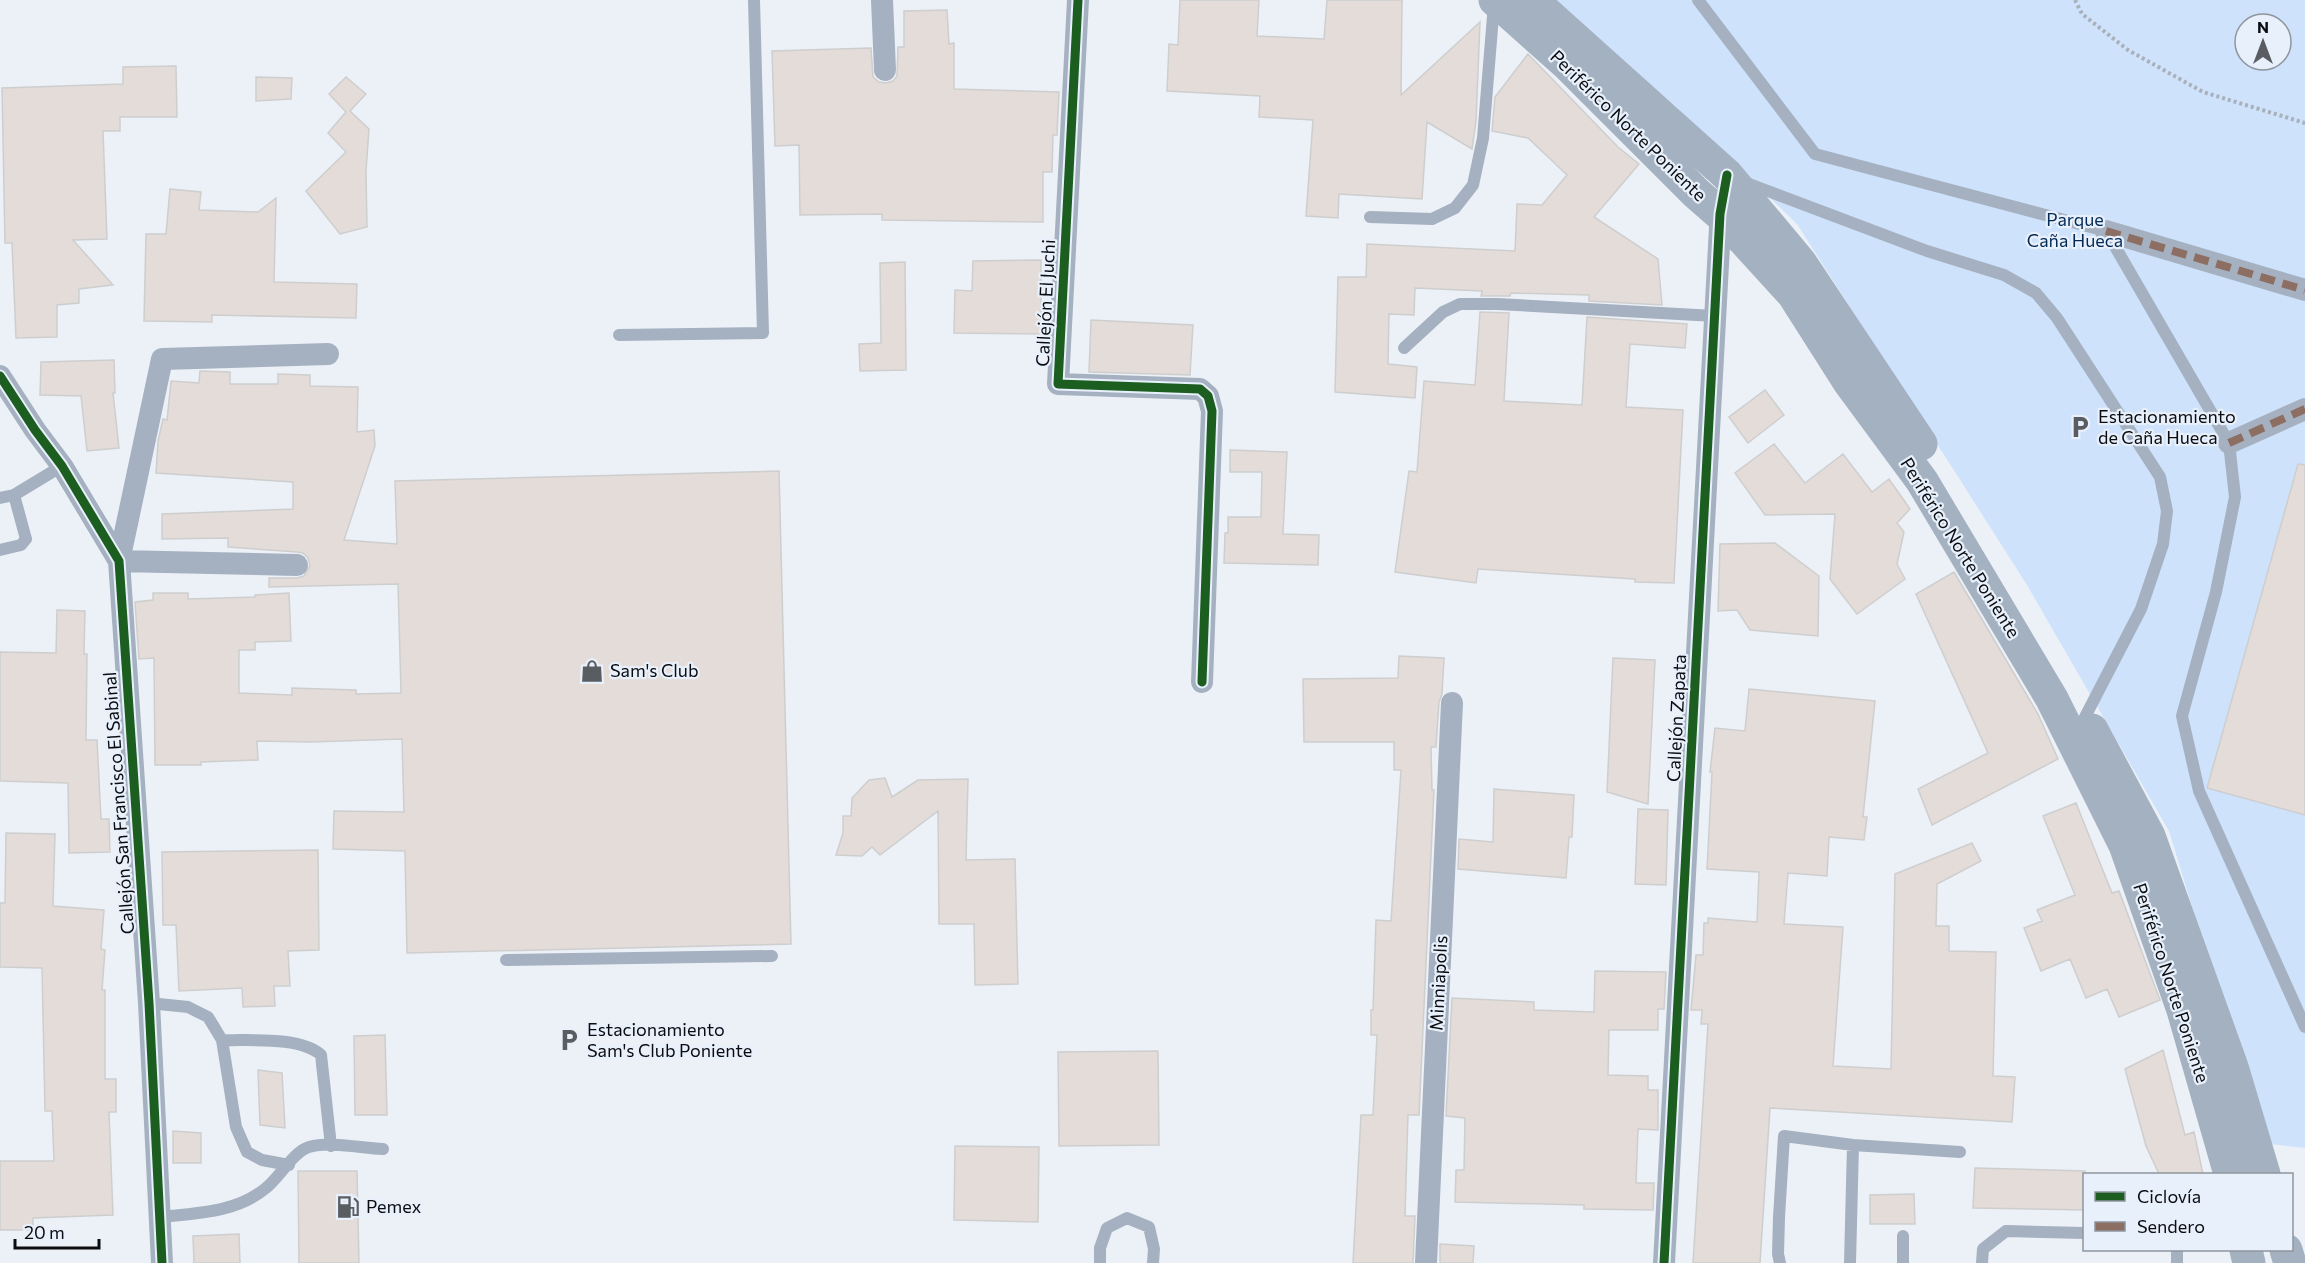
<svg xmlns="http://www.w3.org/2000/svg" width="2305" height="1263" viewBox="0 0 2305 1263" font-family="Commissioner,sans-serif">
<rect width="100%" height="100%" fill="#ecf1f7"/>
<path fill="#cee2fb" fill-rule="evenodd" d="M 1550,0 L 2305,0 L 2305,1148 L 2260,1143 L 2239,1061 L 2169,831 L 2027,585 L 1797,224 L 1673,104 L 1612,57 ZM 2245,24 L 2281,24 L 2281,60 L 2245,60 Z"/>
<path fill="#e3dcd8" stroke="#cececf" stroke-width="1.5" d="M 1180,0 L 1259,0 L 1257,36 L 1324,39 L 1327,0 L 1402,0 L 1401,95 L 1480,22 L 1476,121 L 1472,149 L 1427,122 L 1422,199 L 1339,194 L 1338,218 L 1306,216 L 1313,120 L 1259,117 L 1260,96 L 1167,91 L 1169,44 L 1178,45 Z
M 947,10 L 949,44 L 954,43 L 954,89 L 1059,92 L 1057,135 L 1053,135 L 1052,172 L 1043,172 L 1043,222 L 882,220 L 882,214 L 800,215 L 799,145 L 775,146 L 772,51 L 871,48 L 873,77 L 879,82 L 886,83 L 893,81 L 897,76 L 898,47 L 904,47 L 904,11 Z
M 1528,54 L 1618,147 L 1639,164 L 1594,217 L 1658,259 L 1662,305 L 1589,301 L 1589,295 L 1511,293 L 1510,296 L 1481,296 L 1482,291 L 1415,288 L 1414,315 L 1389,314 L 1388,364 L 1417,367 L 1415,398 L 1335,392 L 1338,277 L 1366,277 L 1367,244 L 1515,251 L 1517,204 L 1542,205 L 1567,175 L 1528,138 L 1492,131 L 1495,97 Z
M 176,66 L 177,117 L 120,117 L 120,131 L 103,131 L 107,239 L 73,240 L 113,285 L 79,289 L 79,303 L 57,305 L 57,337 L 16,338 L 12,243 L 5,243 L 2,88 L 123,84 L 123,67 Z
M 256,77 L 292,78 L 291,99 L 256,101 Z
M 346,77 L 366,94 L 350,111 L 369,129 L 366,171 L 367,227 L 340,234 L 306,191 L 346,152 L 328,133 L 346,112 L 329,94 Z
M 170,189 L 201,192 L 199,210 L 258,212 L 276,198 L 274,282 L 357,284 L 356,318 L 212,315 L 212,322 L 144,321 L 146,234 L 166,234 Z
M 1041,260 L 1041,334 L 954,333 L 955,290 L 972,291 L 973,261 Z
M 905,262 L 906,370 L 860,371 L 859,344 L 881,343 L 880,263 Z
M 1480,312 L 1509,313 L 1504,401 L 1582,405 L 1587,317 L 1687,324 L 1685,348 L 1630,344 L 1626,407 L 1683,410 L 1674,583 L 1635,582 L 1635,579 L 1478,569 L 1476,583 L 1395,572 L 1409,471 L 1417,472 L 1424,381 L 1475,385 Z
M 1091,320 L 1193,325 L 1190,375 L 1089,372 Z
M 114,360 L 115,393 L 113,393 L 119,448 L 87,451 L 81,396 L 40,395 L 41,362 Z
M 200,371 L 230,372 L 230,384 L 278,384 L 278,374 L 310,375 L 310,386 L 358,387 L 357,432 L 374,430 L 375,446 L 344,540 L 397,544 L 395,481 L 779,471 L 791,944 L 407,953 L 405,851 L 333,849 L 334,811 L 404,812 L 402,739 L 310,742 L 257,741 L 258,760 L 201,762 L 201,765 L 155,765 L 154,658 L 139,659 L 135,602 L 153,600 L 153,593 L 188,593 L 188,599 L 255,597 L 255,595 L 289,593 L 291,641 L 255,642 L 255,650 L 239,650 L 239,693 L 292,695 L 292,688 L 356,690 L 356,694 L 401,693 L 398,584 L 269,587 L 269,578 L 297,578 L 304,576 L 310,566 L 308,558 L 303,553 L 297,552 L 228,547 L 228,538 L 162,539 L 162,514 L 293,509 L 293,482 L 156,473 L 158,441 L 163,419 L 167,420 L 171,381 L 199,383 Z
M 1765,390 L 1784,415 L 1748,443 L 1729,417 Z
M 1774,444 L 1805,483 L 1843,454 L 1872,492 L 1889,479 L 1910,509 L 1897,523 L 1904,532 L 1897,564 L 1905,579 L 1857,614 L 1830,579 L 1835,514 L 1765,515 L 1735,473 Z
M 1230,450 L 1287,452 L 1283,534 L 1319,535 L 1318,565 L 1224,563 L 1225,533 L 1228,533 L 1228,517 L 1261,517 L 1262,472 L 1230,472 Z
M 2298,464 L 2305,465 L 2305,815 L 2207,788 Z
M 1775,543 L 1819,576 L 1818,636 L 1750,630 L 1737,610 L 1718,611 L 1720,544 Z
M 1954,572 L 2038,714 L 2058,759 L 1932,825 L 1918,789 L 1988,753 L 1916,594 Z
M 57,610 L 85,611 L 84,654 L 87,654 L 86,740 L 97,740 L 101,819 L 109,819 L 110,852 L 69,853 L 68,783 L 0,781 L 0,652 L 56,653 Z
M 1399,656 L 1444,658 L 1442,694 L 1439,702 L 1436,747 L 1431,747 L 1432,790 L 1434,790 L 1419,1115 L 1408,1115 L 1405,1216 L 1415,1216 L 1413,1263 L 1353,1263 L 1361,1115 L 1373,1115 L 1377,1035 L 1371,1035 L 1371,1010 L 1373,1010 L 1376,920 L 1391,921 L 1401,770 L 1394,770 L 1394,742 L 1304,742 L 1303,679 L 1398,678 Z
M 1613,658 L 1655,660 L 1648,804 L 1607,792 Z
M 1749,689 L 1875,701 L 1863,817 L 1867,817 L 1864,840 L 1829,837 L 1827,876 L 1788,873 L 1784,924 L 1843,927 L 1833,1066 L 1891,1069 L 1895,874 L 1972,843 L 1981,861 L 1937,884 L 1936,926 L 1949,926 L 1949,951 L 1996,952 L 1993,1076 L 2015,1077 L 2012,1122 L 1770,1108 L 1760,1263 L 1693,1263 L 1708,1024 L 1701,1024 L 1702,1010 L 1691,1010 L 1696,955 L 1703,955 L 1704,923 L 1708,923 L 1708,918 L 1757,922 L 1759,872 L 1707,869 L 1712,772 L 1710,772 L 1715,728 L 1745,731 Z
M 885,778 L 892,797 L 918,780 L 968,779 L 966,860 L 1015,859 L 1018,984 L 975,985 L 974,924 L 939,924 L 938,811 L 880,855 L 872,847 L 862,856 L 836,855 L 843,833 L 843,816 L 851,816 L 852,798 L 869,780 Z
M 1494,789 L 1574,795 L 1572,837 L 1569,837 L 1566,878 L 1458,869 L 1459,839 L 1493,842 Z
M 2076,803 L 2112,893 L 2119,891 L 2160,1000 L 2119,1017 L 2107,989 L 2086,998 L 2070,959 L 2041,971 L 2024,928 L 2042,921 L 2037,910 L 2075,895 L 2043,816 Z
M 1638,809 L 1668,810 L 1666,885 L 1635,884 Z
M 6,833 L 55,834 L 53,906 L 104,910 L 101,949 L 105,950 L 102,990 L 105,990 L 105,1079 L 116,1079 L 116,1112 L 109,1112 L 113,1215 L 33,1218 L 33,1230 L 0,1230 L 0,1161 L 54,1161 L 52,1111 L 45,1111 L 42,968 L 0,967 L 0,903 L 5,903 Z
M 318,850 L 319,950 L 288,951 L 290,986 L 274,986 L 275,1006 L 243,1007 L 242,988 L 179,991 L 176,925 L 163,925 L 162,852 Z
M 1595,971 L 1666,972 L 1664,1009 L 1658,1009 L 1658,1030 L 1609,1030 L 1608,1075 L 1648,1076 L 1648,1090 L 1658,1090 L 1658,1130 L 1638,1129 L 1636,1183 L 1654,1183 L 1653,1210 L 1584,1209 L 1584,1205 L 1455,1202 L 1456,1170 L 1464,1170 L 1465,1118 L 1446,1116 L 1452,998 L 1534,1002 L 1534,1010 L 1594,1012 Z
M 385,1035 L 387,1115 L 355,1115 L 354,1036 Z
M 2163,1050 L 2185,1135 L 2194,1132 L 2203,1174 L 2159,1174 L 2146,1146 L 2125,1069 Z
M 1158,1051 L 1159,1145 L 1059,1146 L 1058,1052 Z
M 258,1070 L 282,1073 L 285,1128 L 260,1125 Z
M 173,1131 L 201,1133 L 201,1163 L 173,1163 Z
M 955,1146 L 1039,1147 L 1038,1222 L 954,1220 Z
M 1975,1168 L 2085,1171 L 2085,1210 L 1973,1208 Z
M 298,1171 L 357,1171 L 359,1263 L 299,1263 Z
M 1914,1194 L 1915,1224 L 1870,1224 L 1870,1195 Z
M 239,1234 L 240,1263 L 194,1263 L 193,1236 Z
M 1440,1244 L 1474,1246 L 1473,1263 L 1440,1263 Z"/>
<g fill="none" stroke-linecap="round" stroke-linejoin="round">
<path stroke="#a8b0ba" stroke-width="4" stroke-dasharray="3 3" stroke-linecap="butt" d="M 2075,0 L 2082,14 L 2128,50 L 2203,92 L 2305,123"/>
<path stroke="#a5b1c0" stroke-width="12" d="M 1698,0 L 1815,154 L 2106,231 L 2229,443 L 2235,497 L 2216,592 L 2182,716 L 2199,791 L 2305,1027
M 1744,182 L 1927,251 L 2004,275 L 2036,293 L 2057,318 L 2160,477 L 2167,511 L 2163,544 L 2141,609 L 2085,717
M 1370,217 L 1432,219 L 1455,208 L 1473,185 L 1483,138 L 1494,4
M 619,335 L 763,333 L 754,0
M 1404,348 L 1443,312 L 1460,304 L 1497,304 L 1715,316
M 0,498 L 14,495 L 62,466
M 0,550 L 21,545 L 26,539 L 14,495
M 506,960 L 772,956
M 149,1003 L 188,1007 L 208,1017 L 222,1040 L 236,1127 L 247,1152 L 262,1160 L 289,1165
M 222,1040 C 249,1041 300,1036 321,1055 L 331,1146
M 160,1217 C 196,1213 236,1213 266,1188 C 279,1178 294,1151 309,1147 C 331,1141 360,1148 383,1149
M 1903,1236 L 1903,1263
M 2177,1250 L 2177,1263
M 1100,1263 L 1100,1248 L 1107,1228 L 1127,1218 L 1149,1227 L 1154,1249 L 1153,1263
M 1780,1263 L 1778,1254 L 1779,1217 L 1784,1136 L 1853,1145 L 1960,1152
M 1850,1263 L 1853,1145
M 1982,1263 L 1983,1249 L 2006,1231 L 2084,1233"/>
<path stroke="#a5b1c0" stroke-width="22" d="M 882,0 L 885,70
M 1078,0 L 1058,384 L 1200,389 L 1208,396 L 1212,411 L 1202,682
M 2106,231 L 2305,290
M 0,376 L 35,430 L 62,466 L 119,561 L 149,1003 L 162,1263
M 2229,443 L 2305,409
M 297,565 L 119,561 L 162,359 L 328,354
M 1426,1263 L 1452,703
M 1664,1263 L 1721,209"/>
<path stroke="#a4b1c0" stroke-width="33" d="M 1495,0 L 1569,66 L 1696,193 L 1720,214 L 1793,294 L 1849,382 L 1922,481 L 2052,699 L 2125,845 L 2183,1010 L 2230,1174
M 1532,0 L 1727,175 L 1800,262 L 1921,444
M 2092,730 L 2149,836 L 2232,1067 L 2264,1174
M 2246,1250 L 2249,1263
M 2286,1250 L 2290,1263"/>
<path stroke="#8d6e63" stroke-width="8" stroke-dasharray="15 8" stroke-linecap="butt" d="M 2106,231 L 2305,290
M 2229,443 L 2305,409"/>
<g stroke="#e8f0fb" stroke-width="13">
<path id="cycleway" d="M 1078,0 L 1058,384 L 1200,389 L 1208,396 L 1212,411 L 1202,682
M 0,376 L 35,430 L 62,466 L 119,561 L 149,1003 L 162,1263
M 1664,1263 L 1720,214 L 1727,175"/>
</g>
<use href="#cycleway" stroke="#1b5e20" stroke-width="9"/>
</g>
<defs>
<g id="parking-bare" transform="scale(1.8)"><path d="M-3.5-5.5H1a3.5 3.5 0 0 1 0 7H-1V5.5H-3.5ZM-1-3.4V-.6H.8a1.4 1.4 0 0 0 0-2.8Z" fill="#595c61" stroke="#e8f0fb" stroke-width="2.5" paint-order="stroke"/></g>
<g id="shop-bare" transform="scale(1.8)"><path d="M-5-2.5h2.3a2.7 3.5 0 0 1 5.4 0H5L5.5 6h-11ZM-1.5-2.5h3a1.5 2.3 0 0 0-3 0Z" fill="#595c61" stroke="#e8f0fb" stroke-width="2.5" paint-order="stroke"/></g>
<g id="fuel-bare" transform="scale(1.8)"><path d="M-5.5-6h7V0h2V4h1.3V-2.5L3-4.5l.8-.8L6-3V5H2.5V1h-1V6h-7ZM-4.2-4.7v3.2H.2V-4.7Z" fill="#595c61" stroke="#e8f0fb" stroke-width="2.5" paint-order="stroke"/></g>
</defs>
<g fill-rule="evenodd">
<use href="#parking-bare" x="2080" y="427"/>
<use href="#shop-bare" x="592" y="671"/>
<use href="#parking-bare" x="569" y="1040"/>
<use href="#fuel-bare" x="348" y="1207"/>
</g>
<g text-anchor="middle" stroke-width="4.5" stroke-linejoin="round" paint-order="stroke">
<g font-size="18" fill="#0a0c10" stroke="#e8f0fb">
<text transform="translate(1628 126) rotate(44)" y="6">Periférico Norte Poniente</text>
<text transform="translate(1046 303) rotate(-87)" y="6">Callejón El Juchi</text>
<text transform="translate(1960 548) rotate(58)" y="6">Periférico Norte Poniente</text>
<text transform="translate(1677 718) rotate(-87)" y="6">Callejón Zapata</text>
<text transform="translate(119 803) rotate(-94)" y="6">Callejón San Francisco El Sabinal</text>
<text transform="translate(1439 983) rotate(-87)" y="6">Minniapolis</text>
<text transform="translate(2171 983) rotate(72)" y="6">Periférico Norte Poniente</text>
</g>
<g font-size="18" fill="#032a54" stroke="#e8f0fb">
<text x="2075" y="226">Parque<tspan x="2075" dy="21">Caña Hueca</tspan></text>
</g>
<g font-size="18" fill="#0a0c10" stroke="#e8f0fb" text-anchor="start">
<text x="2098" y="423">Estacionamiento<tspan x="2098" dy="21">de Caña Hueca</tspan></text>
<text x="610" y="677">Sam's Club</text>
<text x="587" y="1036">Estacionamiento<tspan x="587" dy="21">Sam's Club Poniente</tspan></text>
<text x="366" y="1213">Pemex</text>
</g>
</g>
<rect x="2083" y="1173" width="210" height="78" fill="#e8f0fb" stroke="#8f959d" stroke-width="1.5"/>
<rect x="2095" y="1192" width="30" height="9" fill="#1b5e20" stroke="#8f959d" stroke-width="1.5"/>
<text x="2137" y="1203" font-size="18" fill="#0a0c10">Ciclovía</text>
<rect x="2095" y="1222" width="30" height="9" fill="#8d6e63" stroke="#8f959d" stroke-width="1.5"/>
<text x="2137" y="1233" font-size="18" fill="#0a0c10">Sendero</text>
<g transform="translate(2263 42)"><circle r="28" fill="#e8f0fb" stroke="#8f959d" stroke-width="1.5"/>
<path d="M0-4.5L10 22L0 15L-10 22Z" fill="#595c61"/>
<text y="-9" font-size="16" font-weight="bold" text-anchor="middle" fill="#0a0c10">N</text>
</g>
<path d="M15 1239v9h84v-9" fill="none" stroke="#0a0c10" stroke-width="3"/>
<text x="24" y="1239" font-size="18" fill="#0a0c10" stroke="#e8f0fb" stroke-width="4.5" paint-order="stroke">20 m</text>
</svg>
